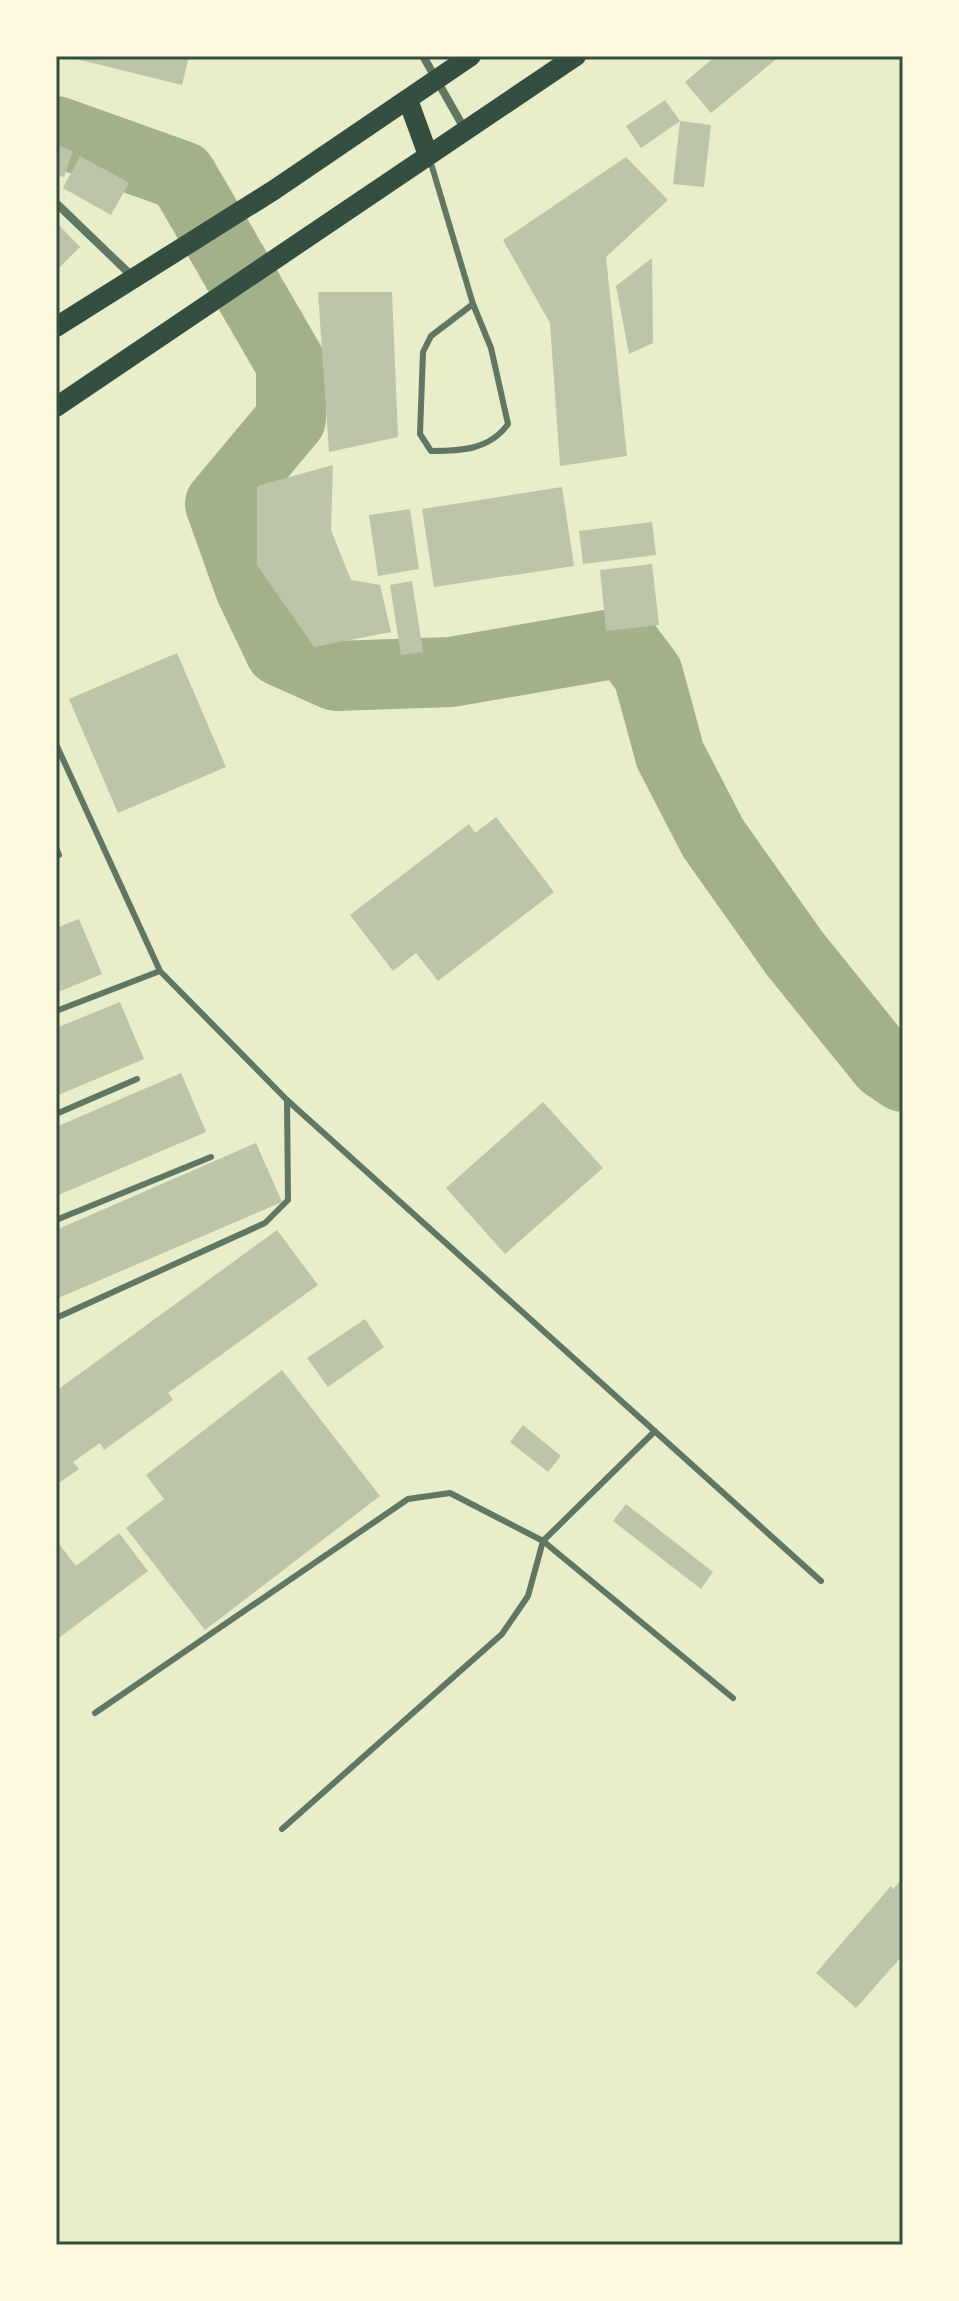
<svg xmlns="http://www.w3.org/2000/svg" width="959" height="2301" viewBox="0 0 959 2301" font-family="Raleway,sans-serif">
<rect width="100%" height="100%" fill="#e9edc9"/>
<g fill="none" stroke-linecap="round" stroke-linejoin="round">
<path stroke="#a3b18a" stroke-width="70" d="M 56,131 L 182,176 L 291,364 L 291,419 L 220,504 L 250,588 L 280,651 L 336,676 L 451,672 L 624,642 L 648,674 L 670,755 L 713,838 L 795,954 L 884,1064 L 903,1077"/>
</g>
<path fill="#bcc5a7" d="M 64,56 L 189,56 L 182,85 Z
M 716,56 L 780,56 L 711,113 L 685,82 Z
M 665,100 L 680,121 L 641,148 L 626,126 Z
M 680,121 L 711,125 L 704,187 L 673,184 Z
M 56,145 L 73,151 L 64,177 L 56,175 Z
M 80,156 L 129,183 L 111,215 L 63,188 Z
M 626,157 L 668,200 L 606,257 L 627,456 L 560,466 L 550,323 L 503,240 Z
M 56,222 L 80,247 L 56,271 Z
M 652,258 L 653,343 L 629,354 L 616,286 Z
M 318,292 L 392,292 L 398,437 L 329,452 Z
M 333,465 L 331,530 L 351,580 L 380,585 L 391,632 L 314,647 L 257,565 L 257,486 Z
M 562,487 L 574,566 L 434,587 L 422,509 Z
M 410,509 L 419,569 L 378,576 L 369,515 Z
M 652,522 L 656,555 L 583,564 L 579,531 Z
M 652,564 L 659,625 L 606,631 L 600,570 Z
M 412,581 L 423,652 L 401,655 L 390,585 Z
M 177,653 L 226,767 L 118,813 L 69,699 Z
M 496,817 L 554,892 L 438,981 L 416,953 L 393,971 L 350,915 L 469,824 L 475,833 Z
M 79,919 L 102,974 L 56,993 L 56,928 Z
M 120,1002 L 144,1059 L 56,1096 L 56,1028 Z
M 181,1073 L 206,1132 L 56,1196 L 56,1127 Z
M 543,1102 L 603,1168 L 505,1254 L 446,1188 Z
M 256,1143 L 282,1202 L 56,1299 L 56,1230 Z
M 277,1230 L 318,1285 L 168,1393 L 173,1400 L 104,1450 L 100,1443 L 73,1462 L 79,1469 L 56,1485 L 56,1391 Z
M 365,1319 L 384,1347 L 328,1387 L 307,1358 Z
M 282,1370 L 380,1496 L 205,1630 L 126,1528 L 164,1499 L 146,1475 Z
M 523,1425 L 561,1456 L 548,1472 L 510,1442 Z
M 626,1504 L 713,1572 L 701,1589 L 613,1521 Z
M 119,1533 L 148,1571 L 56,1640 L 56,1540 L 76,1566 Z
M 903,1878 L 903,1955 L 856,2008 L 816,1973 L 891,1886 L 893,1889 Z"/>
<g fill="none" stroke-linecap="round" stroke-linejoin="round">
<path stroke="#617663" stroke-width="6" d="M 430,160 L 473,304 L 491,348 L 508,424 C 490,450 460,451 431,451 L 420,434 L 423,352 L 431,336 L 473,304
M 56,744 L 160,971 L 287,1100 L 821,1581
M 56,848 L 59,855
M 56,1011 L 160,971
M 56,1114 L 137,1079
M 56,1220 L 211,1157
M 56,1318 L 265,1223 L 288,1200 L 287,1100
M 95,1713 L 408,1499 L 450,1493 L 543,1541 L 733,1698
M 282,1829 L 502,1634 L 528,1596 L 543,1541 L 655,1431"/>
<path stroke="#617663" stroke-width="8" d="M 423,56 L 464,128
M 56,203 L 133,277"/>
<path stroke="#344e41" stroke-width="20" d="M 408,100 L 428,155
M 56,327 L 274,190 L 471,56
M 56,407 L 576,56"/>
</g>
<rect width="959" height="2301" fill="none" stroke="#fefae0" stroke-width="116"/>
<rect x="58" y="58" width="843" height="2185" fill="none" stroke="#344e41" stroke-width="3"/>
</svg>
